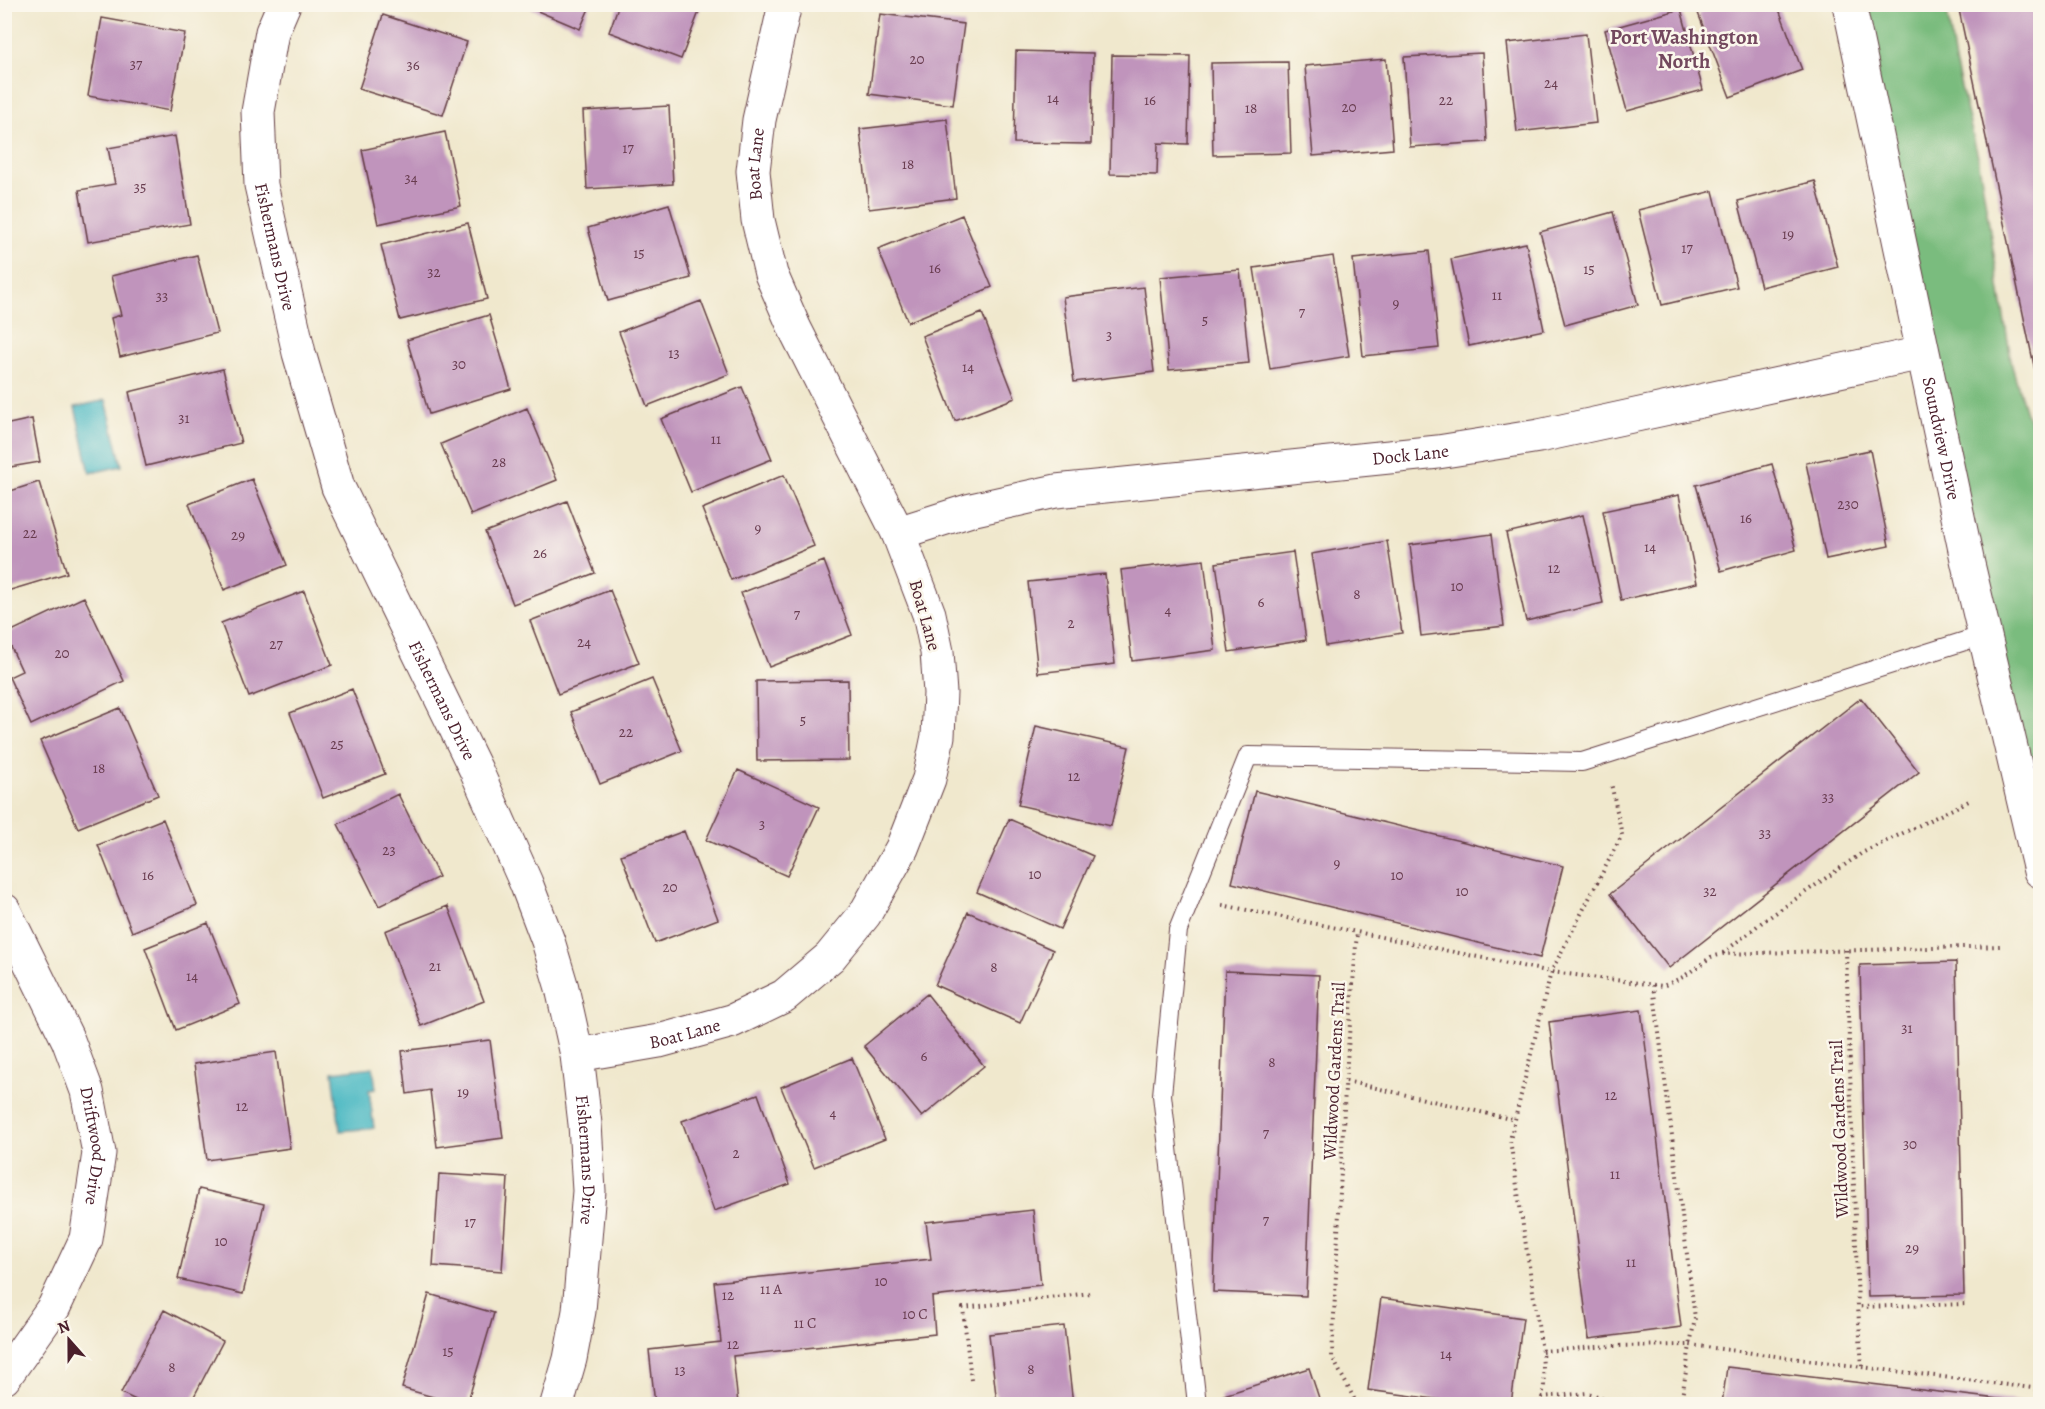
<svg xmlns="http://www.w3.org/2000/svg" width="2045" height="1409" viewBox="0 0 2045 1409" font-family="Alegreya,serif">
<rect width="100%" height="100%" fill="#fbf7ec"/>
<filter id="ink" filterUnits="userSpaceOnUse"><feTurbulence type="fractalNoise" baseFrequency=".0167" numOctaves="2"/><feDisplacementMap in="SourceGraphic" scale="12" xChannelSelector="R" yChannelSelector="G"/><feConvolveMatrix kernelMatrix="1 2 1 2 8 2 1 2 1" color-interpolation-filters="sRGB"/></filter>
<filter id="wash" filterUnits="userSpaceOnUse"><feTurbulence type="fractalNoise" baseFrequency=".008" numOctaves="4" result="noise"/><feDisplacementMap in="SourceGraphic" scale="24" xChannelSelector="R" yChannelSelector="G"/><feGaussianBlur stdDeviation="1.35" result="paint"/><feColorMatrix in="noise" values="0 0 0 0 0 0 0 0 0 0 0 0 0 0 0 0 0 1.4 0 .05"/><feComposite in="paint" operator="in"/></filter>
<g filter="url(#wash)">
<rect width="100%" height="100%" fill="#f0e8cd"/>
<path fill="#7abc7e" stroke="#626e54" stroke-width="1.5" d="M 1856,5 L 1946,5 L 1955,62 L 1978,157 L 2012,366 L 2026,413 L 2040,440 L 2040,825 Z"/>
<path fill="#4ab8c2" stroke="#4a6c76" stroke-width="1.5" d="M 106,400 L 122,466 L 90,473 L 75,407 Z
M 373,1067 L 376,1089 L 369,1090 L 374,1128 L 340,1131 L 333,1072 Z"/>
<g id="blocks">
<path fill="#c094bc" d="M 521,4 L 591,4 L 580,29 Z
M 619,4 L 702,4 L 681,59 L 609,32 Z
M 1720,4 L 1777,4 L 1802,70 L 1730,97 L 1698,13 Z
M 1958,5 L 2040,5 L 2040,374 L 2036,375 Z
M 1681,9 L 1703,90 L 1627,111 L 1605,30 Z
M 880,14 L 964,24 L 953,105 L 869,94 Z
M 383,15 L 467,42 L 443,115 L 359,89 Z
M 102,18 L 185,33 L 170,111 L 88,96 Z
M 1586,34 L 1596,123 L 1517,132 L 1507,43 Z
M 1016,51 L 1093,53 L 1091,144 L 1014,143 Z
M 1482,53 L 1487,142 L 1410,147 L 1404,57 Z
M 1112,55 L 1190,56 L 1188,144 L 1158,143 L 1157,175 L 1110,174 Z
M 1386,59 L 1393,149 L 1313,156 L 1305,66 Z
M 1288,62 L 1291,153 L 1213,155 L 1211,63 Z
M 669,106 L 673,184 L 587,189 L 583,111 Z
M 947,119 L 956,198 L 869,209 L 860,129 Z
M 445,132 L 461,206 L 378,224 L 362,150 Z
M 175,136 L 190,224 L 88,242 L 79,190 L 115,184 L 108,148 Z
M 1815,181 L 1838,267 L 1761,287 L 1738,201 Z
M 1713,191 L 1737,287 L 1662,305 L 1638,210 Z
M 669,204 L 691,278 L 608,301 L 588,228 Z
M 1613,212 L 1638,305 L 1565,325 L 1540,232 Z
M 962,215 L 992,287 L 908,322 L 878,249 Z
M 468,223 L 487,299 L 400,320 L 381,245 Z
M 1526,243 L 1544,330 L 1469,346 L 1451,259 Z
M 1429,251 L 1439,348 L 1363,356 L 1353,259 Z
M 197,255 L 217,333 L 120,357 L 111,318 L 121,315 L 111,276 Z
M 1333,256 L 1349,356 L 1270,369 L 1254,268 Z
M 1240,270 L 1249,363 L 1169,370 L 1160,277 Z
M 1144,287 L 1154,372 L 1074,382 L 1063,297 Z
M 701,301 L 729,374 L 647,406 L 619,332 Z
M 982,313 L 1015,398 L 955,421 L 922,336 Z
M 489,315 L 511,389 L 429,414 L 407,340 Z
M 223,369 L 241,443 L 146,466 L 129,392 Z
M 742,387 L 772,459 L 691,492 L 661,419 Z
M 527,408 L 557,480 L 471,515 L 441,444 Z
M 32,419 L 40,462 L 4,468 L 4,425 Z
M 1870,450 L 1889,546 L 1826,559 L 1806,463 Z
M 1772,464 L 1796,550 L 1721,571 L 1696,485 Z
M 784,475 L 814,546 L 731,580 L 702,509 Z
M 252,479 L 287,565 L 224,590 L 189,504 Z
M 39,482 L 67,573 L 4,592 L 4,493 Z
M 1679,495 L 1697,583 L 1621,600 L 1603,511 Z
M 567,501 L 595,573 L 513,604 L 485,532 Z
M 1583,515 L 1603,603 L 1526,621 L 1506,533 Z
M 1492,534 L 1504,626 L 1421,636 L 1410,545 Z
M 1387,541 L 1402,633 L 1326,646 L 1311,554 Z
M 1293,552 L 1306,640 L 1229,652 L 1216,563 Z
M 1204,560 L 1215,650 L 1132,661 L 1121,570 Z
M 824,561 L 852,635 L 769,667 L 741,593 Z
M 1105,574 L 1115,664 L 1038,673 L 1028,582 Z
M 610,590 L 639,663 L 558,694 L 530,621 Z
M 304,591 L 332,665 L 249,697 L 221,623 Z
M 84,597 L 124,681 L 31,725 L 9,677 L 22,671 L 5,634 Z
M 652,679 L 682,751 L 600,784 L 571,712 Z
M 848,680 L 849,760 L 757,761 L 756,681 Z
M 352,689 L 385,774 L 323,798 L 290,713 Z
M 1861,698 L 1919,772 L 1669,968 L 1610,894 Z
M 120,708 L 158,795 L 78,828 L 40,741 Z
M 1036,726 L 1129,747 L 1111,826 L 1018,805 Z
M 738,770 L 819,807 L 787,876 L 706,840 Z
M 1255,791 L 1563,866 L 1540,958 L 1232,883 Z
M 398,794 L 439,877 L 379,906 L 338,824 Z
M 163,819 L 197,905 L 132,932 L 98,845 Z
M 1009,819 L 1093,856 L 1060,929 L 977,892 Z
M 684,831 L 718,919 L 655,943 L 621,855 Z
M 448,906 L 484,1001 L 421,1026 L 385,931 Z
M 968,912 L 1053,950 L 1020,1023 L 935,985 Z
M 208,923 L 240,1004 L 176,1030 L 145,948 Z
M 1956,962 L 1964,1295 L 1868,1297 L 1860,965 Z
M 1225,971 L 1319,975 L 1306,1296 L 1213,1292 Z
M 927,994 L 984,1066 L 922,1117 L 864,1046 Z
M 1641,1010 L 1681,1327 L 1589,1339 L 1549,1022 Z
M 490,1040 L 503,1138 L 437,1147 L 430,1090 L 407,1094 L 402,1051 Z
M 276,1052 L 290,1148 L 207,1160 L 194,1064 Z
M 852,1058 L 885,1139 L 814,1167 L 781,1087 Z
M 758,1094 L 790,1184 L 714,1211 L 682,1121 Z
M 439,1174 L 508,1178 L 502,1271 L 433,1266 Z
M 199,1189 L 264,1204 L 243,1294 L 178,1279 Z
M 1033,1210 L 1041,1285 L 932,1297 L 935,1334 L 733,1356 L 738,1404 L 655,1404 L 649,1350 L 721,1342 L 714,1282 L 931,1259 L 926,1222 Z
M 429,1294 L 494,1313 L 467,1404 L 457,1404 L 402,1388 Z
M 1381,1298 L 1523,1318 L 1511,1404 L 1472,1404 L 1368,1390 Z
M 164,1310 L 223,1341 L 190,1404 L 144,1404 L 121,1393 Z
M 1064,1326 L 1073,1404 L 997,1404 L 989,1334 Z
M 1727,1367 L 2032,1403 L 2032,1404 L 1722,1404 Z
M 1309,1368 L 1321,1404 L 1223,1404 L 1221,1396 Z"/>
</g>
</g>
<g filter="url(#ink)">
<use href="#blocks" fill-opacity="0" stroke="#633d43" stroke-width="1.5"/>
<g fill="none" stroke-linecap="round" stroke-linejoin="round">
<g stroke="#633d43" stroke-width="20">
<path id="service" d="M 1197,1404 L 1162,1095 L 1178,930 L 1248,756 L 1582,762 L 1984,635"/>
</g>
<g stroke="#633d43" stroke-width="35">
<g id="minor">
<path id="s1" d="M 284,4 L 272,32 L 258,112 L 261,185 L 299,353 L 338,487 L 476,770 L 526,883 L 548,941 L 562,988 L 577,1055 L 585,1124 L 589,1191 L 579,1311 L 570,1359 L 557,1404"/>
<path id="s2" d="M 1849,4 L 1968,564 L 2040,871"/>
<path id="s3" d="M 898,533 L 971,510 L 1056,491 L 1438,452 L 1539,436 L 1922,353"/>
<path id="s4" d="M 4,910 L 68,1040 L 87,1091 L 99,1153 L 86,1239 L 54,1307 L 4,1378"/>
<path id="s5" d="M 577,1055 L 659,1041 L 732,1021 L 784,996 L 830,957 L 865,914 L 902,848 L 929,779 L 938,736 L 940,693 L 937,652 L 929,614 L 898,533 L 795,329 L 771,274 L 758,220 L 753,171 L 759,120 L 785,4"/>
</g>
</g>
<path stroke="#633d43" stroke-width="4" stroke-dasharray="1.5 4.5" stroke-linecap="butt" d="M 1222,905 L 1357,932
M 1846,950 L 1858,1307 L 1968,1304
M 1723,953 L 1761,923 L 1862,853 L 1971,800
M 1346,1081 L 1515,1120
M 1542,1351 L 1611,1346 L 1690,1345 L 1695,1318 L 1653,985
M 1862,1367 L 2040,1389
M 971,1380 L 963,1308 L 1091,1293
M 1542,1397 L 1588,1393 L 1623,1404
M 1356,1401 L 1376,1404
M 1357,1404 L 1332,1357 L 1345,1088 L 1357,932 L 1551,972 L 1663,986 L 1683,977 L 1711,957 L 1723,954 L 2001,946
M 1541,1404 L 1544,1385 L 1542,1351 L 1510,1140 L 1551,972 L 1622,835 L 1611,783
M 1681,1404 L 1690,1345 L 1862,1367 L 1858,1307"/>
<use href="#service" stroke="#fff" stroke-width="18"/>
<use href="#minor" stroke="#fff" stroke-width="33"/>
</g>
</g>
<g text-anchor="middle" stroke-width="5" stroke-linejoin="round" paint-order="stroke">
<g font-size="15" fill="#683c4f">
<text x="917" y="64">20</text>
<text x="136" y="69">37</text>
<text x="413" y="70">36</text>
<text x="1551" y="88">24</text>
<text x="1053" y="103">14</text>
<text x="1150" y="105">16</text>
<text x="1446" y="105">22</text>
<text x="1349" y="112">20</text>
<text x="1251" y="113">18</text>
<text x="628" y="153">17</text>
<text x="908" y="169">18</text>
<text x="411" y="183">34</text>
<text x="140" y="192">35</text>
<text x="1788" y="239">19</text>
<text x="1687" y="253">17</text>
<text x="639" y="258">15</text>
<text x="935" y="273">16</text>
<text x="1589" y="274">15</text>
<text x="434" y="277">32</text>
<text x="1497" y="300">11</text>
<text x="162" y="301">33</text>
<text x="1396" y="308">9</text>
<text x="1302" y="317">7</text>
<text x="1205" y="325">5</text>
<text x="1109" y="340">3</text>
<text x="674" y="358">13</text>
<text x="459" y="369">30</text>
<text x="968" y="372">14</text>
<text x="184" y="423">31</text>
<text x="716" y="444">11</text>
<text x="499" y="467">28</text>
<text x="1848" y="509">230</text>
<text x="1746" y="523">16</text>
<text x="758" y="533">9</text>
<text x="30" y="538">22</text>
<text x="238" y="540">29</text>
<text x="1650" y="552">14</text>
<text x="540" y="558">26</text>
<text x="1554" y="573">12</text>
<text x="1457" y="591">10</text>
<text x="1357" y="599">8</text>
<text x="1261" y="607">6</text>
<text x="1168" y="615">4</text>
<text x="797" y="619">7</text>
<text x="1071" y="628">2</text>
<text x="584" y="647">24</text>
<text x="276" y="649">27</text>
<text x="62" y="658">20</text>
<text x="803" y="725">5</text>
<text x="626" y="737">22</text>
<text x="337" y="749">25</text>
<text x="99" y="773">18</text>
<text x="1074" y="781">12</text>
<text x="1828" y="802">33</text>
<text x="762" y="829">3</text>
<text x="1765" y="838">33</text>
<text x="389" y="855">23</text>
<text x="1337" y="868">9</text>
<text x="1035" y="879">10</text>
<text x="148" y="880">16</text>
<text x="1397" y="880">10</text>
<text x="670" y="892">20</text>
<text x="1462" y="896">10</text>
<text x="1710" y="896">32</text>
<text x="435" y="971">21</text>
<text x="994" y="972">8</text>
<text x="192" y="981">14</text>
<text x="1907" y="1033">31</text>
<text x="924" y="1061">6</text>
<text x="1272" y="1067">8</text>
<text x="463" y="1097">19</text>
<text x="1611" y="1100">12</text>
<text x="242" y="1111">12</text>
<text x="833" y="1118">4</text>
<text x="1266" y="1138">7</text>
<text x="1910" y="1149">30</text>
<text x="736" y="1158">2</text>
<text x="1615" y="1179">11</text>
<text x="1266" y="1225">7</text>
<text x="470" y="1227">17</text>
<text x="221" y="1246">10</text>
<text x="1912" y="1253">29</text>
<text x="1631" y="1267">11</text>
<text x="881" y="1286">10</text>
<text x="771" y="1294">11 A</text>
<text x="728" y="1300">12</text>
<text x="915" y="1319">10 C</text>
<text x="805" y="1328">11 C</text>
<text x="733" y="1349">12</text>
<text x="448" y="1356">15</text>
<text x="1446" y="1359">14</text>
<text x="172" y="1372">8</text>
<text x="1031" y="1374">8</text>
<text x="680" y="1375">13</text>
</g>
<g font-size="18" fill="#4a1f2b" stroke="#fbf7ec">
<text dy="6" stroke="none"><textPath href="#s5" startOffset="1136">Boat Lane</textPath></text>
<text dy="6" stroke="none"><textPath href="#s1" startOffset="248">Fishermans Drive</textPath></text>
<text dy="6" stroke="none"><textPath href="#s2" startOffset="444">Soundview Drive</textPath></text>
<text dy="6" stroke="none"><textPath href="#s3" startOffset="520">Dock Lane</textPath></text>
<text transform="translate(925 615) rotate(74)" y="6">Boat Lane</text>
<text dy="6" stroke="none"><textPath href="#s1" startOffset="734">Fishermans Drive</textPath></text>
<text dy="6" stroke="none"><textPath href="#s5" startOffset="110">Boat Lane</textPath></text>
<text transform="translate(1334 1071) rotate(-87)" y="6">Wildwood Gardens Trail</text>
<text transform="translate(1839 1129) rotate(-92)" y="6">Wildwood Gardens Trail</text>
<text dy="6" stroke="none"><textPath href="#s4" startOffset="255">Driftwood Drive</textPath></text>
<text dy="6" stroke="none"><textPath href="#s1" startOffset="1220">Fishermans Drive</textPath></text>
</g>
<g font-size="21" font-weight="bold" fill="#73485e" stroke="#fbf7ec">
<text x="1684" y="44">Port Washington<tspan x="1684" dy="24">North</tspan></text>
</g>
</g>
<rect width="2045" height="1409" fill="none" stroke="#fbf7ec" stroke-width="24"/>
<g transform="translate(69 1340) rotate(339)" stroke="#fbf7ec" stroke-width="4.5" paint-order="stroke">
<path d="M0-4.5L10 22L0 15L-10 22Z" fill="#4a1f2b"/>
<text y="-9" font-size="16" font-weight="bold" text-anchor="middle" fill="#4a1f2b">N</text>
</g>
</svg>
